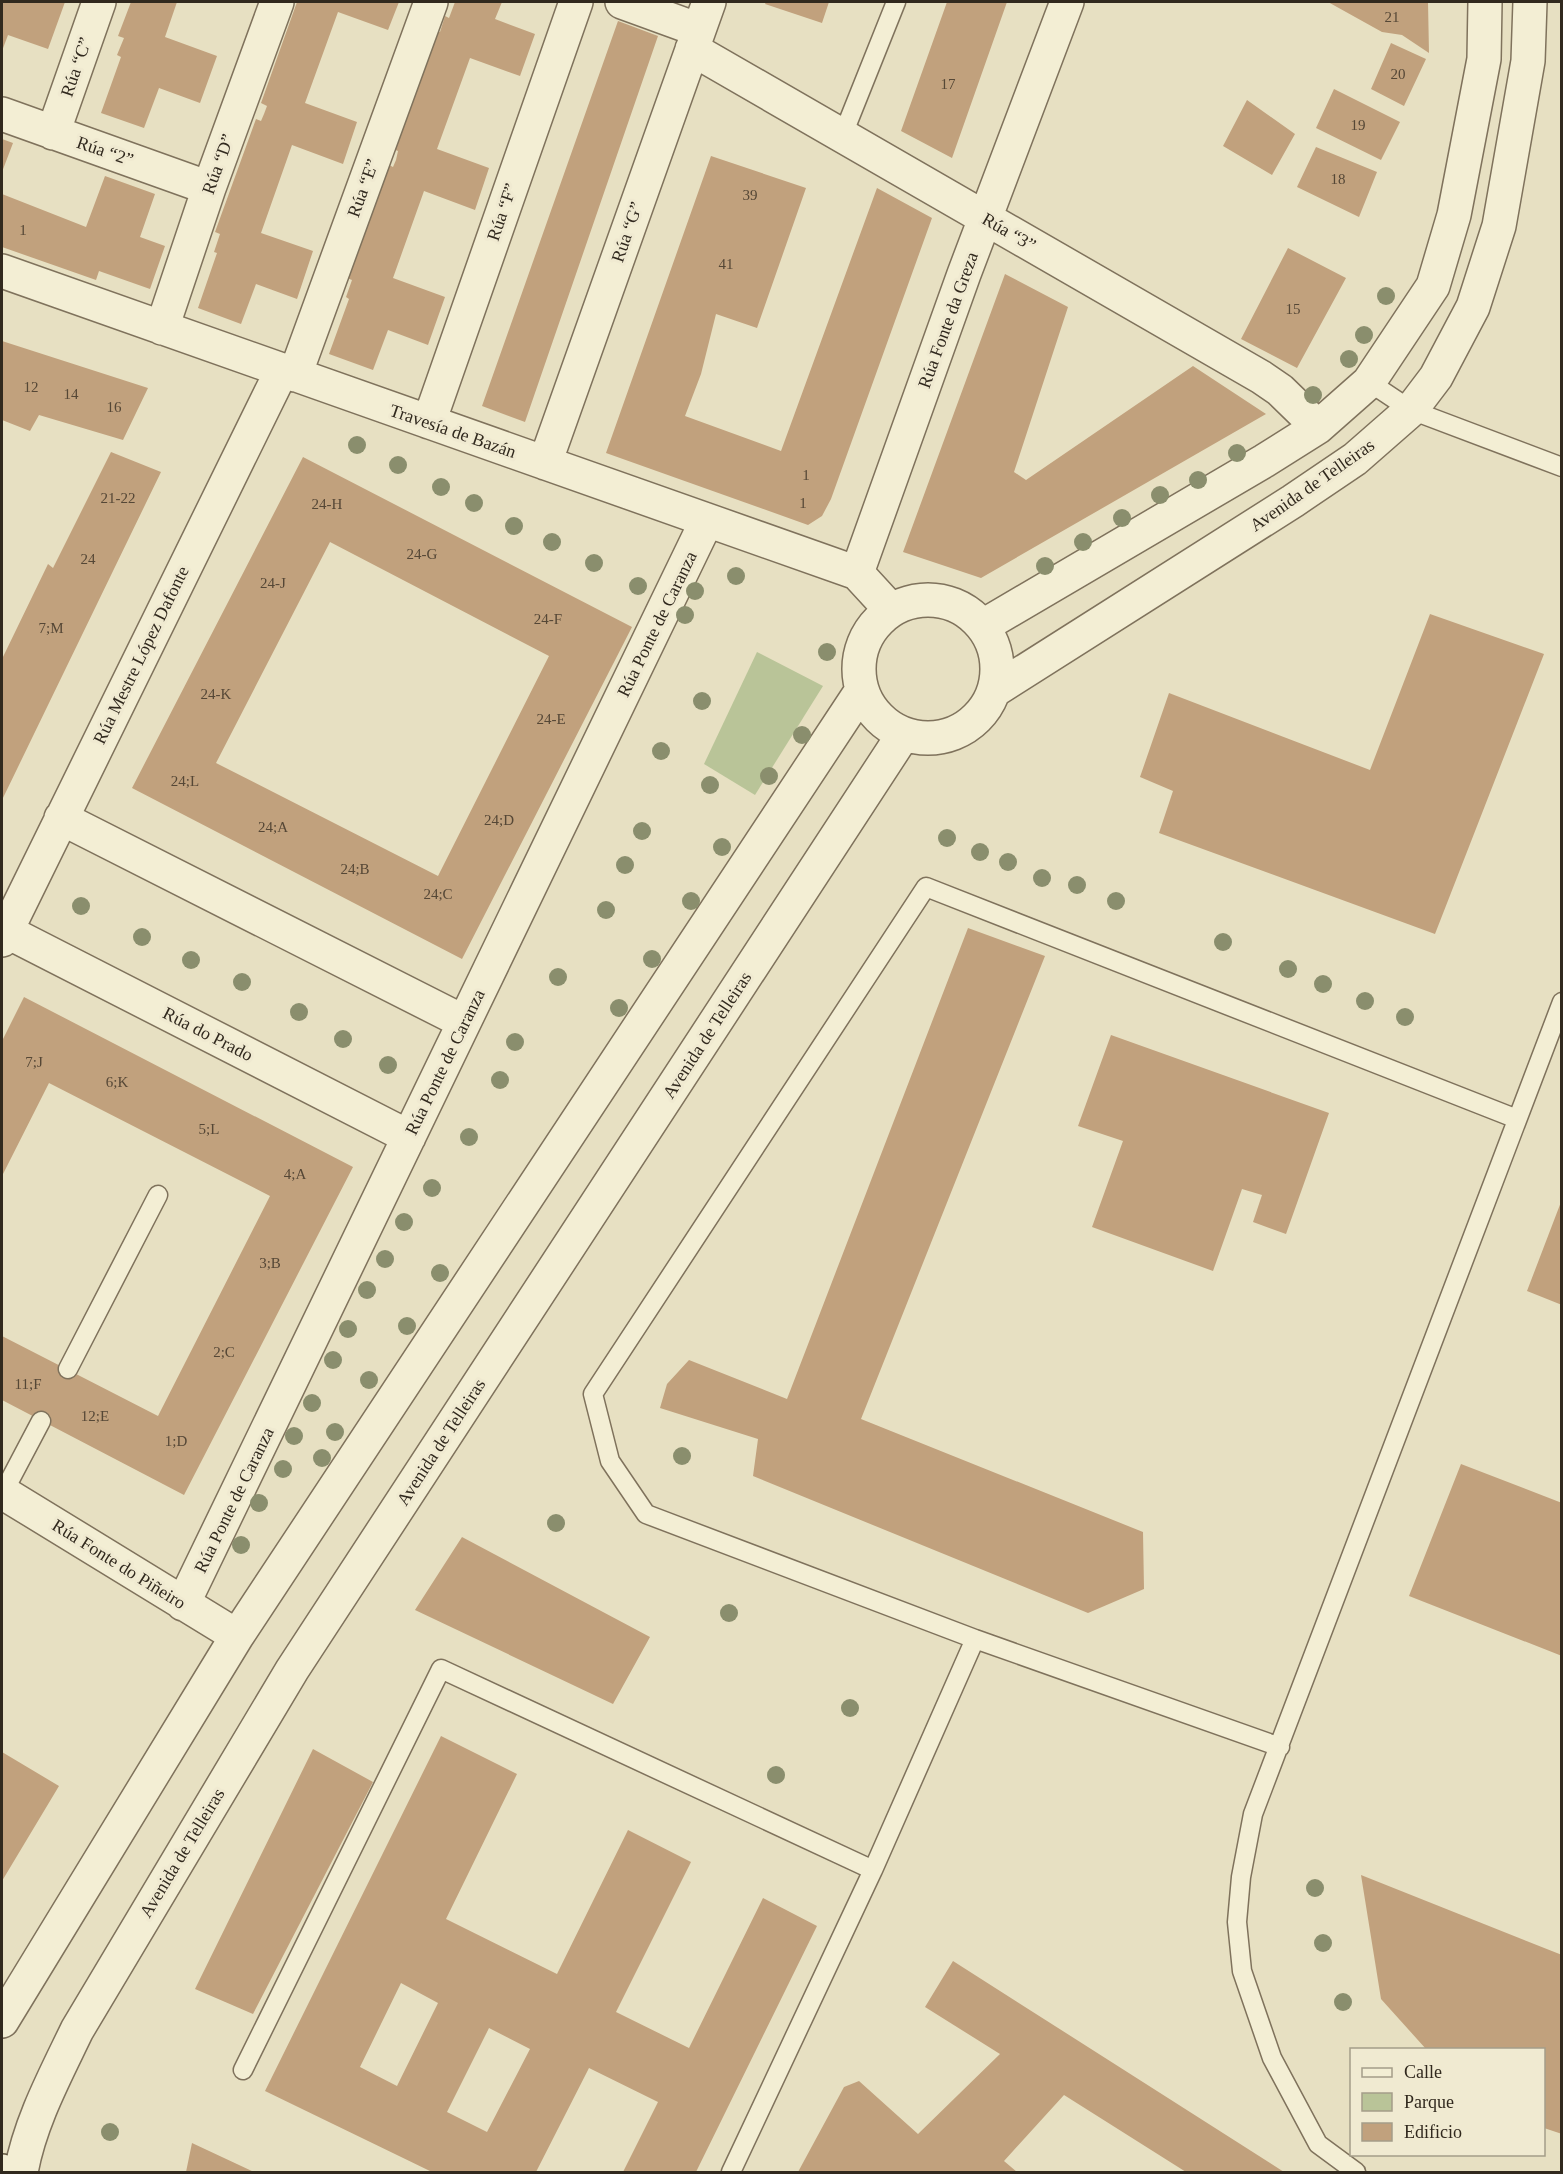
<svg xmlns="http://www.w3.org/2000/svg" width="1563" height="2174" viewBox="0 0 1563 2174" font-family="'Times New Roman',serif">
<rect width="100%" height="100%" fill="#e7e0c2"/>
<path fill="#b9c498" d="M 757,652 L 823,686 L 755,795 L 704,764 Z"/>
<path fill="#c1a17d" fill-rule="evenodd" d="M 2,2 L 65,2 L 48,49 L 8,35 L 2,51 Z
M 131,2 L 177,2 L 165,37 L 217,56 L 200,103 L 159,88 L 144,128 L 101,113 L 121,57 L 117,55 L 124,38 L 118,36 Z
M 297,2 L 399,2 L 388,30 L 338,12 L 305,103 L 357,122 L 343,164 L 292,145 L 261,233 L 313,251 L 297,299 L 256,284 L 241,324 L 198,308 L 217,253 L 214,252 L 220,234 L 215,232 L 256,119 L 261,121 L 264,114 L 267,106 L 261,103 Z
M 455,2 L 502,2 L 495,19 L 535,34 L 520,76 L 470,58 L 437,149 L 489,168 L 475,210 L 424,191 L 393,278 L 445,297 L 428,345 L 388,330 L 373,370 L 329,354 L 349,299 L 346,297 L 352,280 L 347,278 L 387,164 L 393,167 L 396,160 L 398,151 L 393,149 L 435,31 L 440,32 L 445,16 L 449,18 Z
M 766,2 L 829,2 L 822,23 L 765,4 Z
M 947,2 L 1007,2 L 952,158 L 901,131 Z
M 1328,2 L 1428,2 L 1429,53 L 1402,35 L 1382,32 Z
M 618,21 L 658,36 L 525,422 L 482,406 Z
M 1391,43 L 1426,59 L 1404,106 L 1371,89 Z
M 1334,89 L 1400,122 L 1381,160 L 1316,128 Z
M 1247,100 L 1295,134 L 1272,175 L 1223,146 Z
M 2,139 L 13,143 L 2,172 Z
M 1316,147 L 1377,172 L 1359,217 L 1297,187 Z
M 711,156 L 806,188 L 757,328 L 716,314 L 701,374 L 685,416 L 781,451 L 877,188 L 932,218 L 831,499 L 822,516 L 808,525 L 606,453 Z
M 105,176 L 155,194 L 140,237 L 165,246 L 150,289 L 99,271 L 96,280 L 2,247 L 2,194 L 86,227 Z
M 1288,248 L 1346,278 L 1297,368 L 1241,339 Z
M 1005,274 L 1068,307 L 1014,472 L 1026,480 L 1193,366 L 1266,414 L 981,578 L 903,552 Z
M 2,341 L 148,388 L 123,440 L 39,415 L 30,431 L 2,420 Z
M 111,452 L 161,472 L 2,800 L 2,659 L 48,564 L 53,568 Z
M 303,457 L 632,627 L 462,959 L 132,788 ZM 330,542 L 549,656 L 438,876 L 216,763 Z
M 1430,614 L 1544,654 L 1435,934 L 1159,833 L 1173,791 L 1140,777 L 1169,693 L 1370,770 Z
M 968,928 L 1045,956 L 861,1419 L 1143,1532 L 1144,1589 L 1088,1613 L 753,1476 L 758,1439 L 660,1408 L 667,1384 L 689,1360 L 787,1399 Z
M 24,997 L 353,1167 L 184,1495 L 2,1400 L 2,1336 L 158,1416 L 270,1196 L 49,1083 L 2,1176 L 2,1041 Z
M 1111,1035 L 1329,1113 L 1286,1234 L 1253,1222 L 1262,1195 L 1242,1189 L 1213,1271 L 1092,1227 L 1123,1141 L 1078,1126 Z
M 1561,1202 L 1562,1202 L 1562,1305 L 1527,1291 Z
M 1461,1464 L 1562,1503 L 1562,1656 L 1409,1596 Z
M 462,1537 L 650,1637 L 613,1704 L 415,1610 Z
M 441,1736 L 517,1774 L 446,1919 L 557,1974 L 628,1830 L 691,1862 L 616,2012 L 689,2048 L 763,1898 L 817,1926 L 696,2172 L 623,2172 L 658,2102 L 589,2068 L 536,2172 L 432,2172 L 265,2091 ZM 401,1983 L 438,2003 L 397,2086 L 360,2067 ZM 489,2028 L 530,2049 L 487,2132 L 447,2112 Z
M 313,1749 L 373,1782 L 253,2014 L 195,1989 Z
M 2,1752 L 59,1786 L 2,1881 Z
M 1361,1875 L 1562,1955 L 1562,2134 L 1544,2128 L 1544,2049 L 1426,2049 L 1381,1999 Z
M 953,1961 L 1284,2172 L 1186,2172 L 1064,2095 L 1004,2161 L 1017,2172 L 798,2172 L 844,2087 L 859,2081 L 918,2134 L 1000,2054 L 925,2007 Z
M 192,2143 L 254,2172 L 186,2172 Z"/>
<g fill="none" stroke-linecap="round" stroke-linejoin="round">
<g stroke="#7f725c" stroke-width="21">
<path id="lane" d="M 842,137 L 896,2
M 1369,382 L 1411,410 L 1562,467
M 68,1369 L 158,1195
M 3,1493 L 41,1421
M 1280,1747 L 975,1639 L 646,1514 L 610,1461 L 593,1394 L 926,887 L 1517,1119
M 243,2070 L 441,1669 L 873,1870
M 731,2172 L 873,1870 L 975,1639
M 1356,2172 L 1318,2144 L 1272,2058 L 1242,1971 L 1237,1922 L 1241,1877 L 1253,1814 L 1562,1002"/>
</g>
<g stroke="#7f725c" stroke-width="36">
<path id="street" d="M 622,2 L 699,30
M 692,49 L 1261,377 L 1280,390 L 1318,427
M 2,114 L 209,188
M 53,133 L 99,2
M 2,271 L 857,573 L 891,610
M 162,328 L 209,188 L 277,2
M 295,375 L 431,2
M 429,422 L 576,2
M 545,463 L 709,2
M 857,573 L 964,274 L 1067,2
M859 669a69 69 0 1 1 138 0a69 69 0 1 1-138 0Z
M 983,626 L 1264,461 L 1318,427 L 1369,382 L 1433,286 L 1454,215 L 1484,59 L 1485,2
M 995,690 L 1293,501 L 1355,459 L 1411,410 L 1436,377 L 1473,307 L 1499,226 L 1528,61 L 1530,2
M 61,818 L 464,1022
M 6,931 L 409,1137
M 2,940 L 282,370
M 2,1492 L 237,1636
M 183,1604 L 707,520
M 2,2021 L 237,1636 L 862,690
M 21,2172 C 30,2122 55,2076 77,2030 L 292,1670 L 903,735"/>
</g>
<g stroke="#60543f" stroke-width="36">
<path id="secondary" d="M 2,2171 L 2,2172"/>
</g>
<use href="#lane" stroke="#f3eed4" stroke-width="18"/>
<use href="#street" stroke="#f3eed4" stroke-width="33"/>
<use href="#secondary" stroke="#f3eed4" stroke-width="33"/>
</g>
<g fill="#8a8e6d">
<circle cx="1386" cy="296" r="9"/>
<circle cx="1364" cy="335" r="9"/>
<circle cx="1349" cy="359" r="9"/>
<circle cx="1313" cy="395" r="9"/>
<circle cx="357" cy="445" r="9"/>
<circle cx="1237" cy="453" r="9"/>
<circle cx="398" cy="465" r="9"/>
<circle cx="1198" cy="480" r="9"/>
<circle cx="441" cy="487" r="9"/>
<circle cx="1160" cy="495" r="9"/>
<circle cx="474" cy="503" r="9"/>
<circle cx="1122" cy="518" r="9"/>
<circle cx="514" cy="526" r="9"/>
<circle cx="552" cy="542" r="9"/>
<circle cx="1083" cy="542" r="9"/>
<circle cx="594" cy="563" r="9"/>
<circle cx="1045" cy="566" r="9"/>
<circle cx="736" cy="576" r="9"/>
<circle cx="638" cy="586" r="9"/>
<circle cx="695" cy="591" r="9"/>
<circle cx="685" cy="615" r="9"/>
<circle cx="827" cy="652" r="9"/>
<circle cx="702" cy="701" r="9"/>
<circle cx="802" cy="735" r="9"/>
<circle cx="661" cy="751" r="9"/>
<circle cx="769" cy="776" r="9"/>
<circle cx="710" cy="785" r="9"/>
<circle cx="642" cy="831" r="9"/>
<circle cx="947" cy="838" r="9"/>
<circle cx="722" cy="847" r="9"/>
<circle cx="980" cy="852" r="9"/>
<circle cx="1008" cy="862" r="9"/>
<circle cx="625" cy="865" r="9"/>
<circle cx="1042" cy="878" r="9"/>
<circle cx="1077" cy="885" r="9"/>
<circle cx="691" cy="901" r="9"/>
<circle cx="1116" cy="901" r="9"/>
<circle cx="81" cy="906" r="9"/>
<circle cx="606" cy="910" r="9"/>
<circle cx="142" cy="937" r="9"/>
<circle cx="1223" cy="942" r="9"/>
<circle cx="652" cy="959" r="9"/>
<circle cx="191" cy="960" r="9"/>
<circle cx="1288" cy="969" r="9"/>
<circle cx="558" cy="977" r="9"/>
<circle cx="242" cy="982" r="9"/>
<circle cx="1323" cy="984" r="9"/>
<circle cx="1365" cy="1001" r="9"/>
<circle cx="619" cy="1008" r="9"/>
<circle cx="299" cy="1012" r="9"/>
<circle cx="1405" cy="1017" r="9"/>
<circle cx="343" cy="1039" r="9"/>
<circle cx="515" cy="1042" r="9"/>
<circle cx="388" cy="1065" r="9"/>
<circle cx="500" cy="1080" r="9"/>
<circle cx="469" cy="1137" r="9"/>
<circle cx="432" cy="1188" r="9"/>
<circle cx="404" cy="1222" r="9"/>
<circle cx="385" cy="1259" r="9"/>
<circle cx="440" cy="1273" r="9"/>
<circle cx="367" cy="1290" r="9"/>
<circle cx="407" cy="1326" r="9"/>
<circle cx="348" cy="1329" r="9"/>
<circle cx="333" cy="1360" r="9"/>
<circle cx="369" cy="1380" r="9"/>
<circle cx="312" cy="1403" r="9"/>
<circle cx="335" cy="1432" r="9"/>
<circle cx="294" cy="1436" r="9"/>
<circle cx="682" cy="1456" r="9"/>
<circle cx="322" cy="1458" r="9"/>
<circle cx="283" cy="1469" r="9"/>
<circle cx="259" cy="1503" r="9"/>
<circle cx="556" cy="1523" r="9"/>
<circle cx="241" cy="1545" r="9"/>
<circle cx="729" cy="1613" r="9"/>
<circle cx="850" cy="1708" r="9"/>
<circle cx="776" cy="1775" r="9"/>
<circle cx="1315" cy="1888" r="9"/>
<circle cx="1323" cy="1943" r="9"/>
<circle cx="1343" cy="2002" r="9"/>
<circle cx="110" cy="2132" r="9"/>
</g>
<g text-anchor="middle" stroke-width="6" stroke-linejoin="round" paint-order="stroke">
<g font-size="15" fill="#554736">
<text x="1392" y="22">21</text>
<text x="1398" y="79">20</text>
<text x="948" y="89">17</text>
<text x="1358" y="130">19</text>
<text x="1338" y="184">18</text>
<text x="750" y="200">39</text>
<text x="23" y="235">1</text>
<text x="726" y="269">41</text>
<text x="1293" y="314">15</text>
<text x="31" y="392">12</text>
<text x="71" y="399">14</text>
<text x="114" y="412">16</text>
<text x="806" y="480">1</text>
<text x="118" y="503">21-22</text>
<text x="803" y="508">1</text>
<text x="327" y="509">24-H</text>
<text x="422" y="559">24-G</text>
<text x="88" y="564">24</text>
<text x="273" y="588">24-J</text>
<text x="548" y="624">24-F</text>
<text x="51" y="633">7;M</text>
<text x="216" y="699">24-K</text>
<text x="551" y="724">24-E</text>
<text x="185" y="786">24;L</text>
<text x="499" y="825">24;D</text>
<text x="273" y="832">24;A</text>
<text x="355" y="874">24;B</text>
<text x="438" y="899">24;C</text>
<text x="34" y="1067">7;J</text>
<text x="117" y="1087">6;K</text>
<text x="209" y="1134">5;L</text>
<text x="295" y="1179">4;A</text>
<text x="270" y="1268">3;B</text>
<text x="224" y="1357">2;C</text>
<text x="28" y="1389">11;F</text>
<text x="95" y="1421">12;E</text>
<text x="176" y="1446">1;D</text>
</g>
<g font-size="18" fill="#31291e" stroke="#f0ead1">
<text transform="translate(76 67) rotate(-71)" y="6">Rúa “C”</text>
<text transform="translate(105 151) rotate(19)" y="6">Rúa “2”</text>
<text transform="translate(218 164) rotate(-70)" y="6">Rúa “D”</text>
<text transform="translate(363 188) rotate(-70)" y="6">Rúa “E”</text>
<text transform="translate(502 212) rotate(-71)" y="6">Rúa “F”</text>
<text transform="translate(627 232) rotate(-71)" y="6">Rúa “G”</text>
<text transform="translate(1009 232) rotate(30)" y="6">Rúa “3”</text>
<text transform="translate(948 320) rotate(-70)" y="6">Rúa Fonte da Greza</text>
<text transform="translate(453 431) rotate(19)" y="6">Travesía de Bazán</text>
<text transform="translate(1312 485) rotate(-35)" y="6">Avenida de Telleiras</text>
<text transform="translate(657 624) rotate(-64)" y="6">Rúa Ponte de Caranza</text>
<text transform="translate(141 655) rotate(-64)" y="6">Rúa Mestre López Dafonte</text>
<text transform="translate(208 1034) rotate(27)" y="6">Rúa do Prado</text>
<text transform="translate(707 1035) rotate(-57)" y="6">Avenida de Telleiras</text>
<text transform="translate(445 1062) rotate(-64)" y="6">Rúa Ponte de Caranza</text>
<text transform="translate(441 1442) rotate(-57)" y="6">Avenida de Telleiras</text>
<text transform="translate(234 1500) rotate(-64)" y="6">Rúa Ponte de Caranza</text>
<text transform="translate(119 1564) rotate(32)" y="6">Rúa Fonte do Piñeiro</text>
<text transform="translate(182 1853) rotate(-59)" y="6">Avenida de Telleiras</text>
</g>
</g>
<rect width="1563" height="2174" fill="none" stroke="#31291e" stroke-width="6"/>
<rect x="1350" y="2048" width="195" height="108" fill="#f0ead1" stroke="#a49d89" stroke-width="1.5"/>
<rect x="1362" y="2068" width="30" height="9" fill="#f3eed4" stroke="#a49d89" stroke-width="1.5"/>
<text x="1404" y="2078" font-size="18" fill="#31291e">Calle</text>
<rect x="1362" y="2093" width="30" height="18" fill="#b9c498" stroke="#a49d89" stroke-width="1.5"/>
<text x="1404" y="2108" font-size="18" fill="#31291e">Parque</text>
<rect x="1362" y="2123" width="30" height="18" fill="#c1a17d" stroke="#a49d89" stroke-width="1.5"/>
<text x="1404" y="2138" font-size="18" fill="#31291e">Edificio</text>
</svg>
